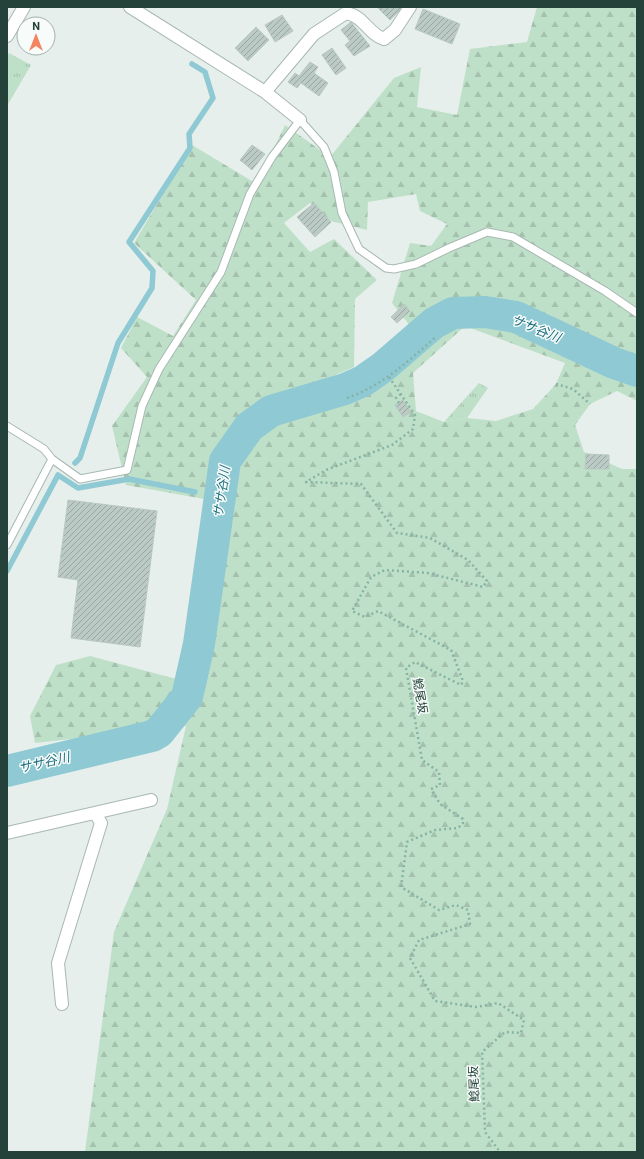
<svg xmlns="http://www.w3.org/2000/svg" width="644" height="1159" viewBox="0 0 644 1159" font-family="Roboto,'Noto Sans JP',sans-serif">
<defs>
<pattern id="grass-tufts" width="24" height="20" patternUnits="userSpaceOnUse"><rect width="24" height="20" fill="#bfe0c8"/><path d="M3 7l-1-3M5 7V3M7 7l1-3M15 17l-1-3M17 17v-4M19 17l1-3" fill="none" stroke="#a4c1ad"/></pattern>
<pattern id="forest-firs" width="22" height="20" patternUnits="userSpaceOnUse"><rect width="22" height="20" fill="#bfe0c8"/><path d="M5 1l3.5 6h-7zM16 11l3.5 6h-7z" fill="#a4c1ad"/></pattern>
<pattern id="building-hatch" width="6" height="6" patternUnits="userSpaceOnUse"><rect width="6" height="6" fill="#bbcac4"/><path d="M-1 1l2-2M0 6l6-6M5 7l2-2" fill="none" stroke="#98a6a0"/></pattern>
</defs>
<rect width="100%" height="100%" fill="#e6efeb"/>
<path fill="url(#grass-tufts)" d="M 9,53 L 31,65 L 7,106 L 7,57 Z
M 479,383 L 488,388 L 467,418 L 444,422 Z"/>
<path fill="url(#forest-firs)" fill-rule="evenodd" d="M 537,7 L 637,7 L 637,401 L 617,391 L 590,404 L 575,425 L 584,452 L 622,469 L 637,469 L 637,1152 L 85,1152 L 114,932 L 167,809 L 186,726 L 35,743 L 30,716 L 56,665 L 90,656 L 180,680 L 210,500 L 126,485 L 112,426 L 147,377 L 121,348 L 137,317 L 173,336 L 196,300 L 134,243 L 192,145 L 257,184 L 285,125 L 330,157 L 394,78 L 421,67 L 417,107 L 457,115 L 470,49 L 527,42 ZM 416,194 L 420,211 L 447,224 L 431,246 L 410,243 L 392,303 L 422,341 L 380,384 L 337,400 L 326,379 L 354,367 L 355,299 L 377,280 L 334,239 L 310,252 L 284,223 L 310,203 L 331,221 L 367,230 L 368,202 ZM 465,326 L 565,363 L 556,384 L 533,409 L 496,421 L 467,418 L 444,422 L 416,411 L 413,373 Z"/>
<g fill="none" stroke-linecap="round" stroke-linejoin="round">
<path stroke="#8ec9d4" stroke-width="5.5" d="M 75,463 L 80,458 L 118,343 L 152,288 L 153,271 L 129,242 L 190,148 L 189,134 L 213,98 L 205,72 L 192,64
M 7,571 L 58,475 L 78,488 L 129,479 L 195,492"/>
<path stroke="#8ec9d4" stroke-width="32" d="M 7,771 L 152,736 L 159,732 L 187,697 L 199,644 L 225,461 L 249,427 L 271,411 L 345,389 L 363,381 L 383,367 L 434,323 L 453,313 L 485,312 L 516,317 L 614,363 L 637,371"/>
</g>
<path fill="url(#building-hatch)" stroke="#b8c9c2" d="M 377,7 L 400,7 L 402,8 L 390,20 Z
M 423,9 L 460,24 L 452,44 L 415,29 Z
M 282,15 L 293,31 L 275,42 L 265,25 Z
M 351,22 L 370,46 L 354,56 L 345,45 L 350,41 L 341,30 Z
M 256,27 L 269,40 L 248,61 L 235,48 Z
M 332,48 L 346,68 L 336,75 L 322,55 Z
M 310,62 L 318,67 L 314,73 L 328,83 L 319,96 L 301,83 L 297,88 L 288,82 L 295,73 L 299,76 Z
M 252,145 L 265,154 L 252,170 L 240,160 Z
M 314,203 L 331,222 L 315,237 L 297,217 Z
M 404,304 L 410,311 L 397,323 L 391,317 Z
M 403,400 L 411,412 L 403,417 L 395,405 Z
M 586,454 L 609,455 L 609,469 L 585,469 Z
M 68,500 L 157,511 L 140,647 L 71,638 L 78,580 L 58,577 Z"/>
<g fill="none" stroke-linecap="round" stroke-linejoin="round">
<g stroke="#a8b8b2" stroke-width="9">
<path id="lane" d="M 7,426 L 44,449 L 52,459 L 7,545
M 52,459 L 80,479 L 127,470 L 142,406 L 159,369 L 221,272 L 250,194 L 272,157 L 300,120 L 324,147 L 334,172 L 342,213 L 359,249 L 386,268 L 394,269 L 416,264 L 449,248 L 487,232 L 513,237 L 605,291 L 637,313"/>
</g>
<g stroke="#a8b8b2" stroke-width="14">
<path id="street" d="M 130,7 L 265,92 L 300,120
M 7,36 L 24,7
M 265,92 L 314,34 L 346,13 C 364,16 368,34 384,39 L 395,30 L 410,7
M 7,833 L 151,800
M 62,1004 L 58,963 L 101,823 L 95,813"/>
</g>
<path stroke="#86b3a5" stroke-width="2.5" stroke-dasharray="2 3" stroke-linecap="butt" d="M 389,377 L 415,415 L 413,429 L 392,445 L 326,470 L 306,482 L 361,484 L 397,533 L 430,538 L 468,560 L 487,581 L 483,587 L 428,573 L 385,570 L 371,577 L 352,611 L 365,617 L 378,611 L 451,650 L 463,681 L 461,685 L 415,662 L 406,668 L 422,760 L 439,772 L 440,785 L 431,789 L 440,804 L 463,819 L 463,823 L 458,828 L 435,830 L 407,842 L 401,887 L 439,910 L 456,905 L 468,910 L 470,924 L 419,940 L 410,958 L 435,1001 L 476,1007 L 498,1003 L 524,1020 L 521,1033 L 505,1032 L 482,1052 L 485,1132 L 500,1152
M 556,384 L 573,389 L 590,404
M 347,398 C 384,385 408,361 437,336
M 399,403 L 396,398 L 401,394"/>
<use href="#lane" stroke="#fff" stroke-width="7"/>
<use href="#street" stroke="#fff" stroke-width="12"/>
</g>
<g text-anchor="middle" stroke-width="3" stroke-linejoin="round" paint-order="stroke">
<g font-size="12" fill="#24423a" stroke="#f7fbf9">
<text transform="translate(420 696) rotate(80)" y="4">鯰尾坂</text>
<text transform="translate(474 1084) rotate(-92)" y="4">鯰尾坂</text>
</g>
<g font-size="13" font-style="italic" fill="#1c6f80" stroke="#f7fbf9">
<text transform="translate(536 328) rotate(22)" y="5">ササ谷川</text>
<text transform="translate(221 492) rotate(-82)" y="5">ササ谷川</text>
<text transform="translate(44 762) rotate(-13)" y="5">ササ谷川</text>
</g>
</g>
<rect width="644" height="1159" fill="none" stroke="#24423a" stroke-width="16"/>
<g transform="translate(36 36)"><circle r="19" fill="#f7fbf9" stroke="#a3b1ad"/>
<path d="M0-3L7 15L0 10L-7 15Z" fill="#f4845f"/>
<text y="-6" font-size="11" font-weight="bold" text-anchor="middle" fill="#24423a">N</text>
</g>
</svg>
